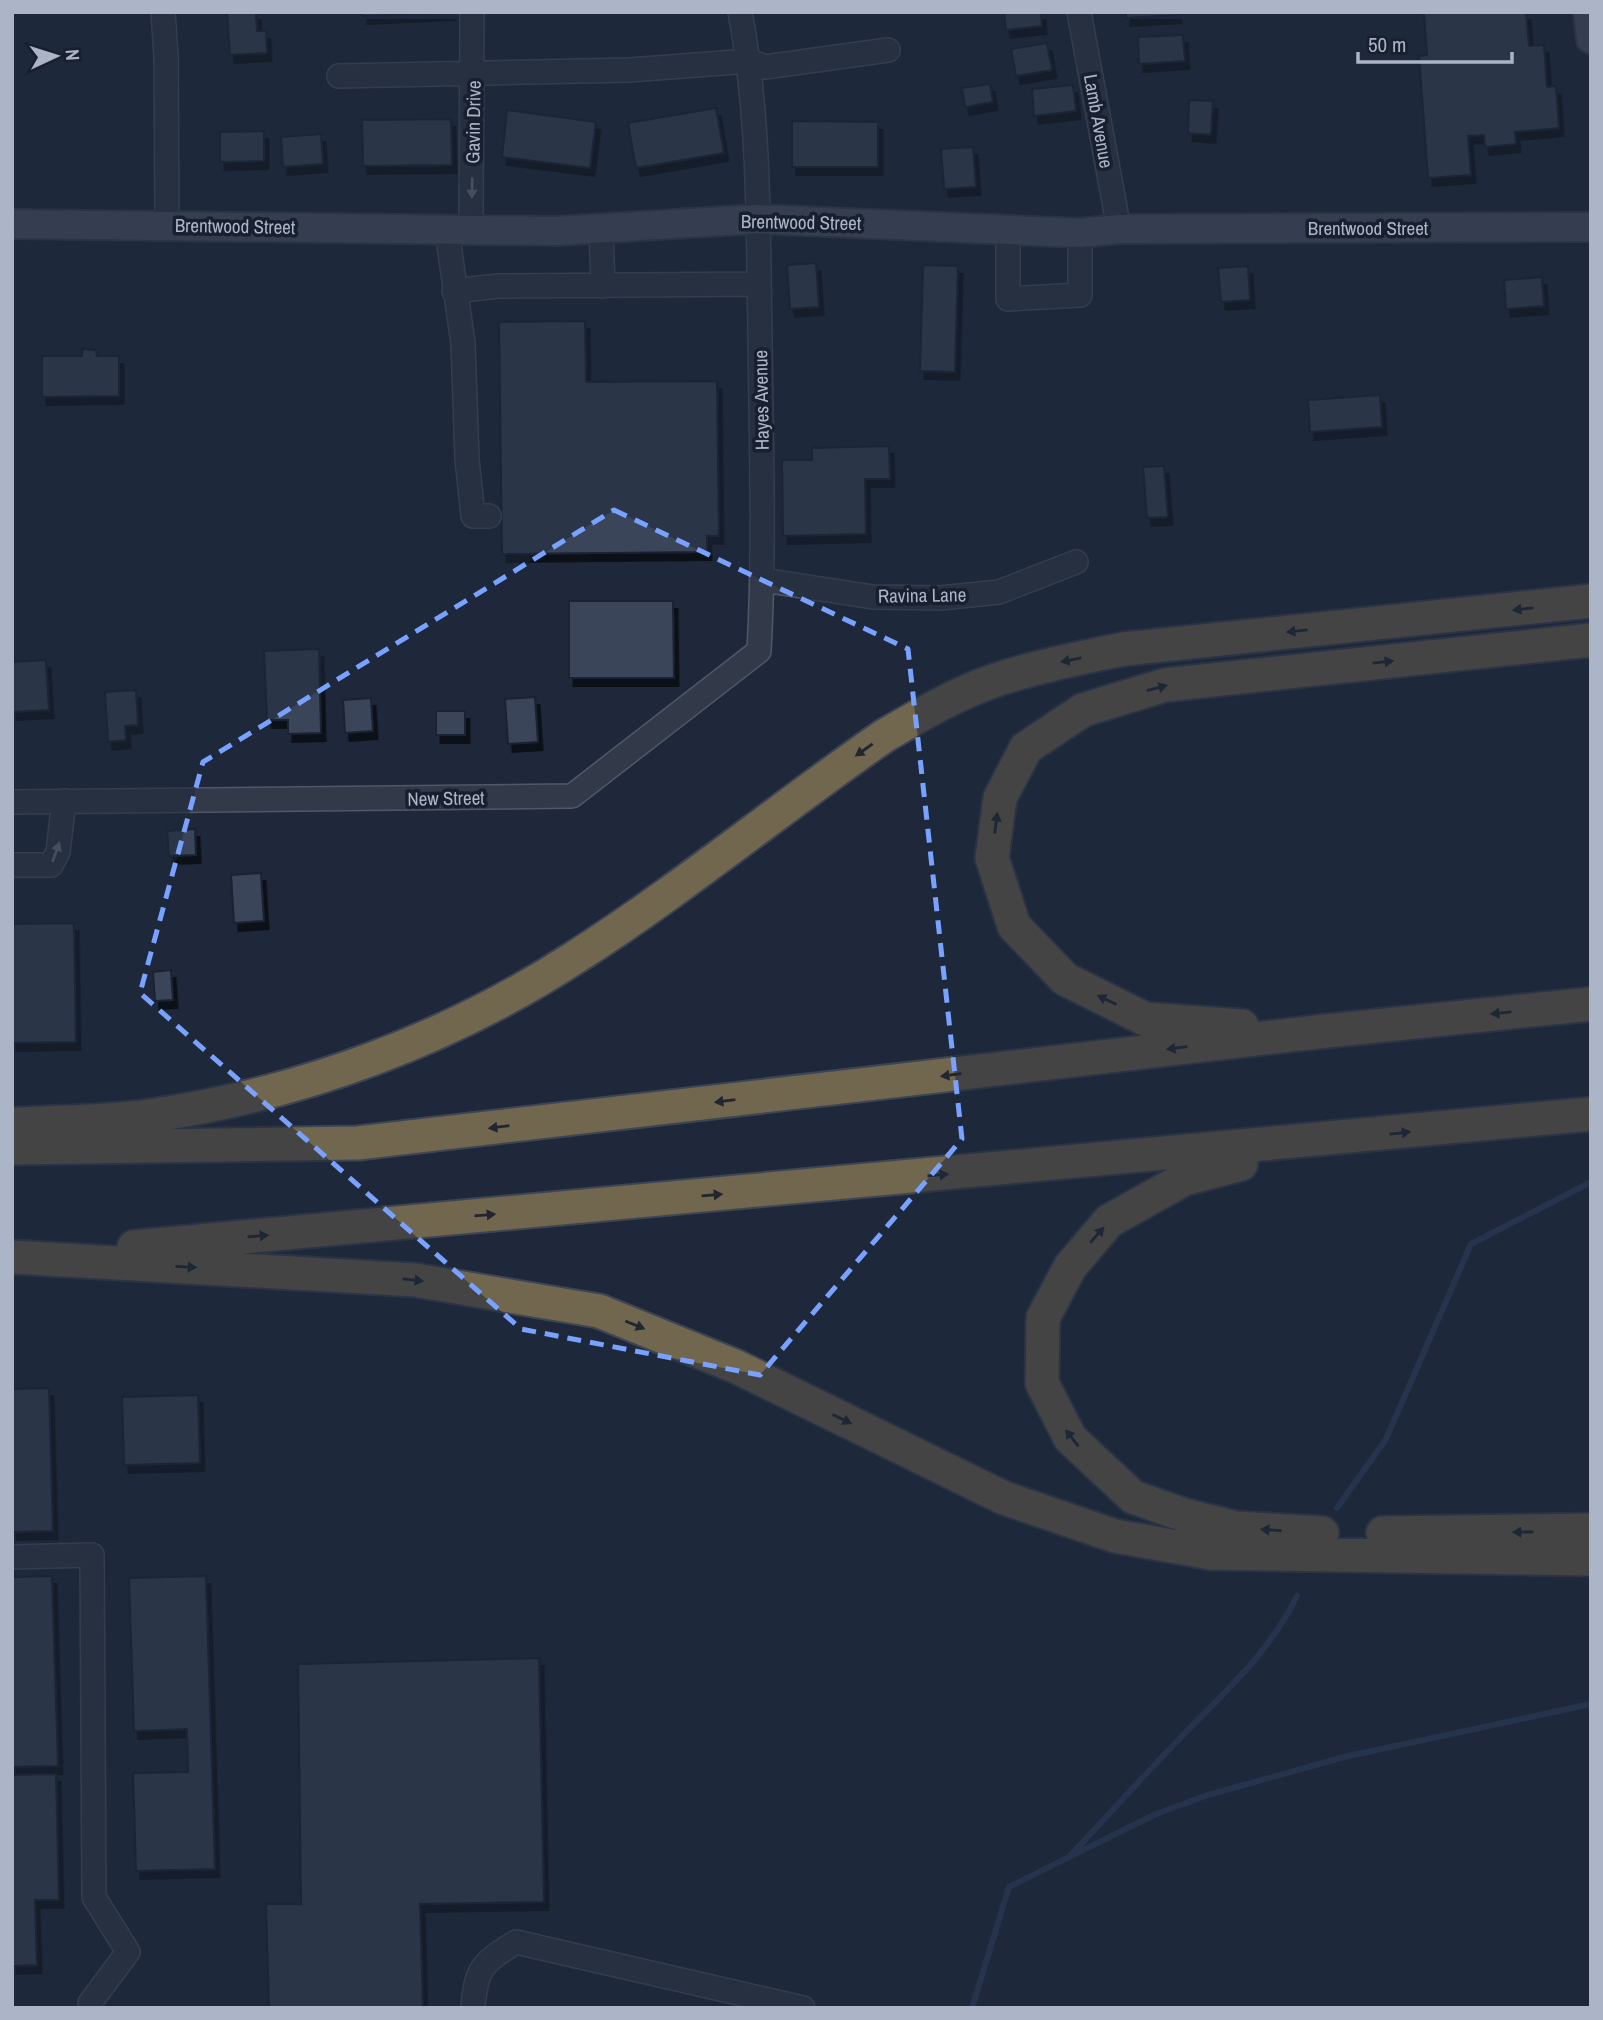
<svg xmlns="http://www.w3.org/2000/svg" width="1603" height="2020" viewBox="0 0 1603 2020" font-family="'Archivo Narrow',sans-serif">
<defs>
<filter id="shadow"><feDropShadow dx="4.5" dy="8" stdDeviation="0" flood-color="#0009"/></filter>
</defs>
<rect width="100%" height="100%" fill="#1e283a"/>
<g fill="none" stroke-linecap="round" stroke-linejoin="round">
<path stroke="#304162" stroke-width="6" d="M 1337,1508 L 1386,1439 L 1471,1244 L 1591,1182
M 1070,1856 C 1109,1814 1147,1772 1187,1731 C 1229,1688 1270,1651 1297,1596
M 972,2008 L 1009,1887 L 1156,1814 L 1208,1795 L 1344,1757 L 1591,1704"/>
</g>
<path fill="#3a455a" stroke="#1a2130" stroke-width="2" filter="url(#shadow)" d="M 227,12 L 256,12 L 257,31 L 266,31 L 267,53 L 230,55 Z
M 363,12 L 452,12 L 363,16 Z
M 1004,12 L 1041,12 L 1042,26 L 1006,30 Z
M 1126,12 L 1177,12 L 1177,15 L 1126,18 Z
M 1424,12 L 1526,12 L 1529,46 L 1544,45 L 1547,87 L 1556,86 L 1559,128 L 1515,132 L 1516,144 L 1485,147 L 1484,135 L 1468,136 L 1471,175 L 1428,178 L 1419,56 L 1427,55 Z
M 1183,35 L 1185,61 L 1139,64 L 1138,37 Z
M 1047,43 L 1052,70 L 1016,76 L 1011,49 Z
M 990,84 L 993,102 L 965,107 L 962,88 Z
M 1073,85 L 1076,111 L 1034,116 L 1032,89 Z
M 1189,100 L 1213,101 L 1211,135 L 1188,133 Z
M 716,108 L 724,153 L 636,168 L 628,123 Z
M 507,110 L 596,122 L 590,168 L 502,157 Z
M 451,119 L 452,165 L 363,166 L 362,120 Z
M 792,121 L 878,122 L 878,167 L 792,167 Z
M 264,131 L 264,161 L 220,162 L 220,132 Z
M 321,134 L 323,164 L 283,167 L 281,137 Z
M 973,147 L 976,187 L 944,189 L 941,149 Z
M 816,263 L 819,307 L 790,309 L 787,265 Z
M 923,265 L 958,266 L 955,372 L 920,371 Z
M 1248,266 L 1250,300 L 1221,302 L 1218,268 Z
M 1542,277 L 1544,306 L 1506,309 L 1504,280 Z
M 585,321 L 586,382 L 717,381 L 719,536 L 707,536 L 707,552 L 502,554 L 499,322 Z
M 82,349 L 96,350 L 97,356 L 119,356 L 119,396 L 42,397 L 42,356 L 82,356 Z
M 1380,395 L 1382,427 L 1310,432 L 1308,400 Z
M 889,446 L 890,479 L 865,479 L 866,534 L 783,536 L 782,460 L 812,460 L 812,448 Z
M 1164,466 L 1168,517 L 1147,518 L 1143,467 Z
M 569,601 L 673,601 L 674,678 L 569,678 Z
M 319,649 L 321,733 L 288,734 L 288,720 L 267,720 L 264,651 Z
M 46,660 L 49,710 L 12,712 L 12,662 Z
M 136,690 L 138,725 L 125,726 L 126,740 L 108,742 L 105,692 Z
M 535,697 L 538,742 L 508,744 L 505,699 Z
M 371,698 L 373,731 L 345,733 L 343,700 Z
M 436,711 L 465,711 L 465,735 L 436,735 Z
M 195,829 L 196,855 L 169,856 L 167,831 Z
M 261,873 L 264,921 L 234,923 L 231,875 Z
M 74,923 L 76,1042 L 12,1043 L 12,924 Z
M 171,970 L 173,1000 L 155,1001 L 153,972 Z
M 49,1388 L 53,1531 L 12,1532 L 12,1389 Z
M 198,1395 L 200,1463 L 124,1465 L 122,1397 Z
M 52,1576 L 58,1766 L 12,1767 L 12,1577 Z
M 206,1576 L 215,1869 L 136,1871 L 133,1773 L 188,1772 L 187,1729 L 134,1731 L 129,1578 Z
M 539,1658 L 544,1902 L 420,1904 L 423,2008 L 269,2008 L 266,1904 L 301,1904 L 298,1664 Z
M 56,1774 L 59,1900 L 35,1900 L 37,1965 L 12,1966 L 12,1775 Z"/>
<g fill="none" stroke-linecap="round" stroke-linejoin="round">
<g stroke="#505768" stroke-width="26">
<path id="minor" d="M 163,12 L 166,56 L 167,224
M 1079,12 L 1119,229
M 339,76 L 630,70 L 749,61 L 765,67 L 888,50
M 601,229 L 603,286
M 1008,230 L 1008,299 L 1080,295 L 1080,233
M 447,231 L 463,343 L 467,459 L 473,516 L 489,516
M 471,231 L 472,12
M 454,291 L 498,286 L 759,284
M 763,580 L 873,597 L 941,598 L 999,592 L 1076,562
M 12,802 L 572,796 L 759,651 C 765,546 761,440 760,334 C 758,226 760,118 740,12
M 12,865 L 51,865 L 58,852 L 64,801
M 12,1557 L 92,1555 L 94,1897 L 128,1952 L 90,2003 L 90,2008
M 473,2008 C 476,1968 482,1963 516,1942 L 803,2008"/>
</g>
<g stroke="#3c4353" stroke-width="32">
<path id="major" d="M 1588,12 L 1591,39
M 12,224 L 557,231 L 758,219 L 1080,233 L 1119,229 L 1591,227"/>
</g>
<g stroke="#3d4454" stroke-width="37">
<path id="highway" d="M 1242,1026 L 1145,1019 L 1065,979 L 1014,926 L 992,858 L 1000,798 L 1026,748 L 1083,710 L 1165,685 L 1591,640
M 12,1124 C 60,1122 108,1122 155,1115 C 303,1093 449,1039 574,958 C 681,890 780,808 884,736 C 920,715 957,693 996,680 C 1038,666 1081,658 1124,649 L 1591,601
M 12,1148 L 358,1143 L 1317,1032 L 1591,1004
M 1241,1164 L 1184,1179 L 1109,1221 L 1070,1267 L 1043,1318 L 1042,1383 L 1070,1438 L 1133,1497 L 1184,1515 L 1236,1528 L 1322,1533
M 134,1247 L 1591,1114
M 12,1257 L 415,1280 L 599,1311 L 737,1367 L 1004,1498 L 1115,1536 L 1211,1553 L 1591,1559
M 1383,1533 L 1591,1530"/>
</g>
<use href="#minor" stroke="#323a4a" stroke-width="23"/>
<use href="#major" stroke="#50596a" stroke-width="28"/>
<use href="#highway" stroke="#71664e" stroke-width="33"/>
</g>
<defs><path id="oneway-solid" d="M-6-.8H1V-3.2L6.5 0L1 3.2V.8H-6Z" transform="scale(1.75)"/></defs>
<g fill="#757d8f">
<use href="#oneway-solid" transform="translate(472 188) rotate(91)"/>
<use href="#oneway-solid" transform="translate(56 852) rotate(-70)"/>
</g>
<g fill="#212631">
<use href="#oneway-solid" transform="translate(1523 609) rotate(174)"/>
<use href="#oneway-solid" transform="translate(1297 631) rotate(174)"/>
<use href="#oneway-solid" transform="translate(1071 660) rotate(168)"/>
<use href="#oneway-solid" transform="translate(1383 662) rotate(-6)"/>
<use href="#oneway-solid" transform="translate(1157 688) rotate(-15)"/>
<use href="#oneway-solid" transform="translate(864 750) rotate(145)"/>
<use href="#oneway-solid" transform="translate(996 823) rotate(-83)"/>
<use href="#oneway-solid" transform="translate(1107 1000) rotate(-154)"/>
<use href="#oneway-solid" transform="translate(1501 1013) rotate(174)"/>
<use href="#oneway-solid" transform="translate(1177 1048) rotate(173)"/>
<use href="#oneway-solid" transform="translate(951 1075) rotate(173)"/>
<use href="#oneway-solid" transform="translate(725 1101) rotate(173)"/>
<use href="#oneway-solid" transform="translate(499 1127) rotate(173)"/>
<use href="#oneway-solid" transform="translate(1400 1133) rotate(-6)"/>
<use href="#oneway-solid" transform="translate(938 1175) rotate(-5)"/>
<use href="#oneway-solid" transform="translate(712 1195) rotate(-5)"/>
<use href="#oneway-solid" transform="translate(485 1215) rotate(-5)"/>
<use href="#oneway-solid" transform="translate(1097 1235) rotate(-49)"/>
<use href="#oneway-solid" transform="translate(258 1236) rotate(-5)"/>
<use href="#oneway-solid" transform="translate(186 1267) rotate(3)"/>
<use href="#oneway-solid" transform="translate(413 1280) rotate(6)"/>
<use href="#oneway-solid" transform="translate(635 1325) rotate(22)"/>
<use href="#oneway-solid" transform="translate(842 1419) rotate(26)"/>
<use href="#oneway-solid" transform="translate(1072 1438) rotate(-128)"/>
<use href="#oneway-solid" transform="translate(1271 1530) rotate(-176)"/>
<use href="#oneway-solid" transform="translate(1523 1532) rotate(179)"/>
</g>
<path d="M0 0H1603V2020H0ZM 614,510 L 908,649 L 962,1139 L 760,1375 L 521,1329 L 140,993 L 203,762 Z" fill="#1e283a" fill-opacity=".55" fill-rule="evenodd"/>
<path fill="none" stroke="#79a1ff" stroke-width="5" stroke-dasharray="14 9" stroke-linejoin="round" d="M 614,510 L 908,649 L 962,1139 L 760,1375 L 521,1329 L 140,993 L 203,762 Z"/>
<g text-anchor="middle" stroke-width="7" stroke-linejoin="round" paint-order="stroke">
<g font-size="19" fill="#acb4c7" stroke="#181f2e">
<text transform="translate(1099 121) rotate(80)" y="7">Lamb Avenue</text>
<text transform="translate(473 122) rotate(-89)" y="7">Gavin Drive</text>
<text transform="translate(801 222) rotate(1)" y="7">Brentwood Street</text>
<text transform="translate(235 226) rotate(1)" y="7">Brentwood Street</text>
<text x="1368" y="235">Brentwood Street</text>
<text transform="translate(761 400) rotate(-91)" y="7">Hayes Avenue</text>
<text transform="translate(922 595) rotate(-1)" y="7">Ravina Lane</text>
<text transform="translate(446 798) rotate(-1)" y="7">New Street</text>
</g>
</g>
<rect width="1603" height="2020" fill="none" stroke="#acb4c7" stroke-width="28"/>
<g transform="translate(56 56) rotate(86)" stroke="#181f2e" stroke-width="5" paint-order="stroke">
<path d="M0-5L12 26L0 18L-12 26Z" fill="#acb4c7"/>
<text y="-10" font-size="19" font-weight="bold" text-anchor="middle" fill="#acb4c7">N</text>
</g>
<path d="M1358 52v10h154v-10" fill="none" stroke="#acb4c7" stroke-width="3.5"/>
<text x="1368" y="52" font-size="21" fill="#acb4c7" stroke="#181f2e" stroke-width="5" paint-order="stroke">50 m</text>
</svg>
